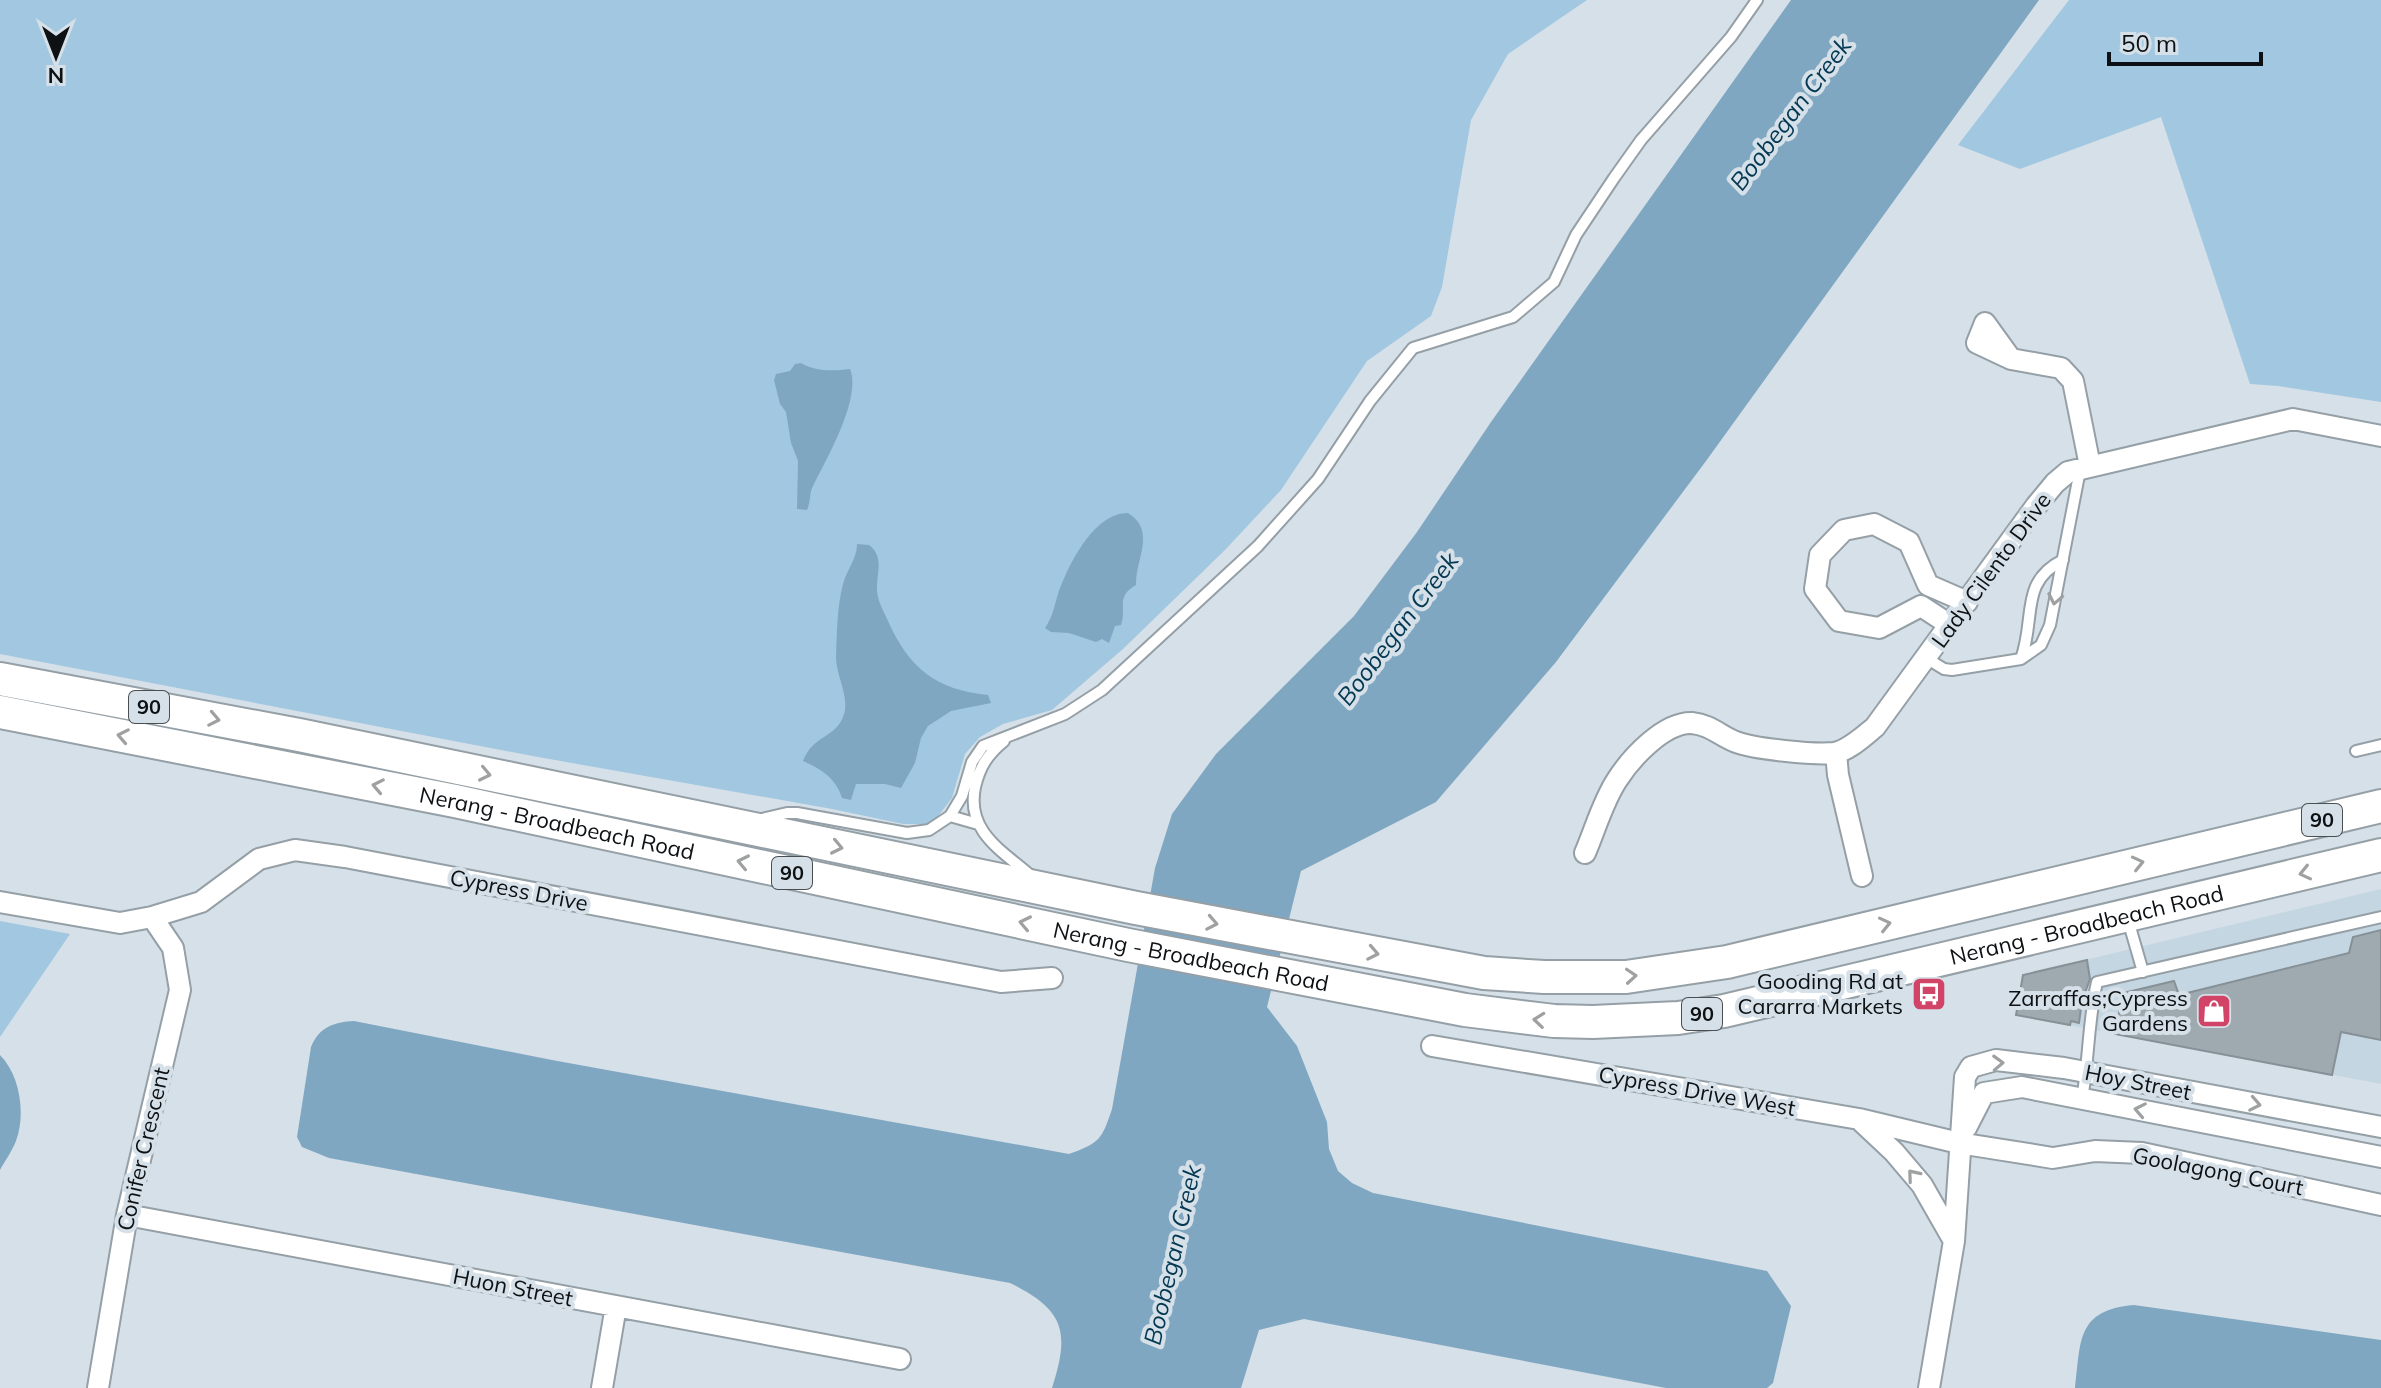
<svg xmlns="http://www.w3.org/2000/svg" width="2381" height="1388" viewBox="0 0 2381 1388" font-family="Mulish,sans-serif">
<rect width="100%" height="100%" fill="#d6e0e8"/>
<path fill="#c5d6e3" d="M 2381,889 L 2381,1084 L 2016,1015 L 2023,975 Z"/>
<path fill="#a2c7e0" d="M 0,0 L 1587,0 L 1508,54 L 1471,120 L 1442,287 L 1431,316 L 1367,361 L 1281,490 L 1225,550 L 1123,649 L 1052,710 L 1003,724 L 980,737 L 965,754 L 952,798 L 932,824 L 903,824 L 832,809 L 538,757 L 0,654 Z
M 2069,0 L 2381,0 L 2381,402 L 2278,386 L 2250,384 L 2161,117 L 2020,169 L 1958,145 Z
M 0,921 L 70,934 L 0,1037 Z"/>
<path fill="#80a7c1" d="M 1791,0 L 2039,0 L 1706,461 L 1556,662 L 1436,802 L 1301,871 L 1267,1007 L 1297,1046 L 1327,1122 L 1329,1149 L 1338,1171 L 1352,1183 L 1373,1193 L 1767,1271 L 1791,1306 L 1773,1383 L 1767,1388 L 1666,1388 L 1304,1319 L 1259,1330 L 1241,1388 L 1052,1388 C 1070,1332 1065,1310 1010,1283 L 329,1158 L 302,1147 L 297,1137 L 311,1047 C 319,1027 334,1022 354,1021 L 552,1060 L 1069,1154 C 1100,1143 1102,1139 1112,1109 L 1155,868 L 1172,814 L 1216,754 L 1354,616 L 1417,532 L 1491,422 Z
M 801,363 C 816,372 834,371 850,369 C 862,398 826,460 813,486 C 809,493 811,502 807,510 L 797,509 L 798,461 L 791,443 L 786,412 L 780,404 L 774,380 L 776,374 L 790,371 L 795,364 Z
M 1128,513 C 1157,531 1135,560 1136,585 C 1115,597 1127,607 1121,625 L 1115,626 L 1109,643 L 1102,639 L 1096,642 L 1069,633 L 1051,632 L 1045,628 C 1053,616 1054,607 1058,594 C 1068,566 1093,513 1128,513 Z
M 857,544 L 869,545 C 885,557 876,574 877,591 C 878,602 884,612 888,621 C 909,668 936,690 988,695 L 991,703 L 951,711 L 928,726 L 921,738 L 915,763 L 901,788 L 885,784 L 856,784 L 851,800 L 842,798 C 836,778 821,769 803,761 C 813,735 835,738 843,717 C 851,698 836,677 836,657 C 837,632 837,607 843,584 C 847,569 857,559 857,544 Z
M 0,1055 C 20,1075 26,1114 16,1141 C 12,1151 5,1161 0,1170 Z
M 2134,1305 L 2381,1340 L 2381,1388 L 2075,1388 C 2081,1341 2076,1310 2134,1305 Z"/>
<path fill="#9fa9b0" stroke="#869097" stroke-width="2" d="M 2381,930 L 2381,1040 L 2341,1032 L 2332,1075 L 2115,1034 L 2123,993 L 2174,981 L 2179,995 L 2349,953 L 2353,937 Z
M 2087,960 L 2090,979 L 2082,1001 L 2079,1023 L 2071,1021 L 2070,1025 L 2016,1015 L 2023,975 Z"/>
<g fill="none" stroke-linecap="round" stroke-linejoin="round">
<g stroke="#959fa6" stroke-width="14">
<path id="service" d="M 1926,658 L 1944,669 L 1952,670 L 2021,659 L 2041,645 L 2050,625 L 2080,470
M 2021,659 C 2036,618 2019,582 2063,560
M 1004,741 C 988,754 980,766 975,787 C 966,831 1001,850 1030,875
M 2356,751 L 2381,745
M 950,816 L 978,824
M 762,819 L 787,813 L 797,813 L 907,833 L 929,830 L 950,816 L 962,796 L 972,762 L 983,746 L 1065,714 L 1102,690 L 1258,546 L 1318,479 L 1370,401 L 1413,348 L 1513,317 L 1554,282 L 1576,235 L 1614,178 L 1641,140 L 1731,37 L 1757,0
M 2128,920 L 2143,972
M 2082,1099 C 2089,1059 2088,1021 2097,982 L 2381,917"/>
</g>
<g stroke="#959fa6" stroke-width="24">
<path id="minor" d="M 2011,359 L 1985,323 L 1977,343 L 2011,359 L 2061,368 L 2073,381 L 2090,466
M 1950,625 L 1921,606 L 1879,628 L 1839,621 L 1815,589 L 1820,555 L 1844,530 L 1874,524 L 1909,542 L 1928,585 L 1967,602
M 1836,753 L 1838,775 L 1862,876
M 1585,853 C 1595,830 1603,801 1617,780 C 1631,758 1664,722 1692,723 C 1711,725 1720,736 1736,742 C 1754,749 1814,755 1834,753 C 1848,751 1864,736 1875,727 L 2036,506 L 2055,483 L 2068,472 L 2293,419 L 2381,436
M 0,902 L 120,923 L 152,917 L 201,902 L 259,859 L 295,850 L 345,857 L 1001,982 L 1052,978
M 1432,1046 L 1859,1119 L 1959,1143 L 2053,1158 L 2095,1151 L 2142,1153 L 2381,1205
M 1862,1122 L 1894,1152 L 1922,1185 L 1954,1241
M 1966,1128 L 1984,1093 L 2022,1087 L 2381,1157
M 127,1215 L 900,1359
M 98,1388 L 127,1215 L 180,990 L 173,948 L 152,917
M 602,1388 L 616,1306
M 1929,1388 L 1954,1241 L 1965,1077 L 1971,1067 L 1996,1060 L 2064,1068 L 2381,1127"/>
</g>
<g stroke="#959fa6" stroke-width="36">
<g id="primary">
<path d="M 0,679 L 299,735 L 1136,908 L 1484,973 L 1544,977 L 1626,977 L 1727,962 L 2381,806"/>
<path id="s1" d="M 0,712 L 455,801 L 1128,945 L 1465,1010 L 1554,1021 L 1593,1022 L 1678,1018 L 1724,1011 L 2381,855"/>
</g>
</g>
<use href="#service" stroke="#fff" stroke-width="10"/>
<use href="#minor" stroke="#fff" stroke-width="20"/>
<use href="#primary" stroke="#fff" stroke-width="32"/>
</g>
<defs><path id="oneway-chevron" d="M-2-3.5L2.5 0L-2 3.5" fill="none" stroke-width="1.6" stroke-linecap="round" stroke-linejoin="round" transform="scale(2)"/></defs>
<g stroke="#9ea0a1">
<use href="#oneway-chevron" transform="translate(2055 599) rotate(101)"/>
<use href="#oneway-chevron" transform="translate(214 719) rotate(11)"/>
<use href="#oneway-chevron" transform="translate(123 736) rotate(-169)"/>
<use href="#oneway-chevron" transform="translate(485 774) rotate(12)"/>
<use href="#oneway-chevron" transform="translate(378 786) rotate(-169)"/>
<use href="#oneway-chevron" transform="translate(837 847) rotate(12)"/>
<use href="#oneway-chevron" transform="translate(743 862) rotate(-168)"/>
<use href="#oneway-chevron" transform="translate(2138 863) rotate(-13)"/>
<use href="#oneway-chevron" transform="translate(2305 873) rotate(167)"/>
<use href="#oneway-chevron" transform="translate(1025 923) rotate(-168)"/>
<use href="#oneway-chevron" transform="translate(1212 923) rotate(11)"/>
<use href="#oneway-chevron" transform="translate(1885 924) rotate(-13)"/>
<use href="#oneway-chevron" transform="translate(1373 953) rotate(11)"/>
<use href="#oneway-chevron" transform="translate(1631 976) rotate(-4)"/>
<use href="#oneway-chevron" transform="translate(1539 1020) rotate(-174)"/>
<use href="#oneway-chevron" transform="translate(1998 1063) rotate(-2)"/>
<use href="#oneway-chevron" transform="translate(2255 1104) rotate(11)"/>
<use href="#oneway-chevron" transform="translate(2140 1110) rotate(-169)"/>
<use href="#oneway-chevron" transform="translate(1913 1175) rotate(-130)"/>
</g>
<defs>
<g id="bus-square" transform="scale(1.8)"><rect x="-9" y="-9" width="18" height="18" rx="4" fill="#d24368" stroke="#d6e0e8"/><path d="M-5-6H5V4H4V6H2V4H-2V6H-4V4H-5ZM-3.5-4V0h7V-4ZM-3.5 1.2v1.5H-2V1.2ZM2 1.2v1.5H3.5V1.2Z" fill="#fff"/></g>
<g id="shop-square" transform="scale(1.8)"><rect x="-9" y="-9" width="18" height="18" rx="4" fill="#d24368" stroke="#d6e0e8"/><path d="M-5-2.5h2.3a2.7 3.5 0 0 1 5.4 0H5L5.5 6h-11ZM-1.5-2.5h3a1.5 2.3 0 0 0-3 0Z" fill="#fff"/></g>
</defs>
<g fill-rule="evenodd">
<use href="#bus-square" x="1929" y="994"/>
<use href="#shop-square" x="2214" y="1011"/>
</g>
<g text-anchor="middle" stroke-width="8" stroke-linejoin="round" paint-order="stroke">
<g fill="#d6e0e8" stroke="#494f53" stroke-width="2">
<rect x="129" y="691" width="40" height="32" rx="6"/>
<rect x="2302" y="804" width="40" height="32" rx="6"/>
<rect x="772" y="857" width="40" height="32" rx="6"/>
<rect x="1682" y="998" width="40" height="32" rx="6"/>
</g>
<g font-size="20" font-weight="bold" fill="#0d1113">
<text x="149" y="714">90</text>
<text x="2322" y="827">90</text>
<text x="792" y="880">90</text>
<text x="1702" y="1021">90</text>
</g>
<g font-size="22" fill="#0d1113" stroke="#d6e0e8">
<text transform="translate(1991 570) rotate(-54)" y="8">Lady Cilento Drive</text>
<text dy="8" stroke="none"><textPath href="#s1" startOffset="568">Nerang - Broadbeach Road</textPath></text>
<text transform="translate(519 890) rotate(11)" y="8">Cypress Drive</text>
<text dy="8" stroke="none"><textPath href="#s1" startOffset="2128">Nerang - Broadbeach Road</textPath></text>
<text dy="8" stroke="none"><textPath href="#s1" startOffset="1216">Nerang - Broadbeach Road</textPath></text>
<text transform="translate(2138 1082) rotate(11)" y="8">Hoy Street</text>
<text transform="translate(1697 1091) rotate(10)" y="8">Cypress Drive West</text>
<text transform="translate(143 1149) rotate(-77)" y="8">Conifer Crescent</text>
<text transform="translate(2218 1171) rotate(11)" y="8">Goolagong Court</text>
<text transform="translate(513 1287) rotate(11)" y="8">Huon Street</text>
</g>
<g font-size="22" fill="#0d1113" stroke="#d6e0e8" text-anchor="end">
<text x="1903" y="989">Gooding Rd at<tspan x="1903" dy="25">Cararra Markets</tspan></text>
<text x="2188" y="1006">Zarraffas;Cypress<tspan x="2188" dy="25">Gardens</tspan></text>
</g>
<g font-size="24" font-style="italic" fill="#033853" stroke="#d6e0e8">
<text transform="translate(1791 114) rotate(-53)" y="8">Boobegan Creek</text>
<text transform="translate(1398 629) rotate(-53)" y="8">Boobegan Creek</text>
<text transform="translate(1173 1255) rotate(-77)" y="8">Boobegan Creek</text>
</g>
</g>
<g transform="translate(56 56) rotate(180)" stroke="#d6e0e8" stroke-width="6" paint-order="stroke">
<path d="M0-6L14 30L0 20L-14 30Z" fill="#0d1113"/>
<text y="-12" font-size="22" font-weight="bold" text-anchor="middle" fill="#0d1113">N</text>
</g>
<path d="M2109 52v12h152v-12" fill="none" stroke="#0d1113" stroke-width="4"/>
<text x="2121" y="52" font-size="24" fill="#0d1113" stroke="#d6e0e8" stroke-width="6" paint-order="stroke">50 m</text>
</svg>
